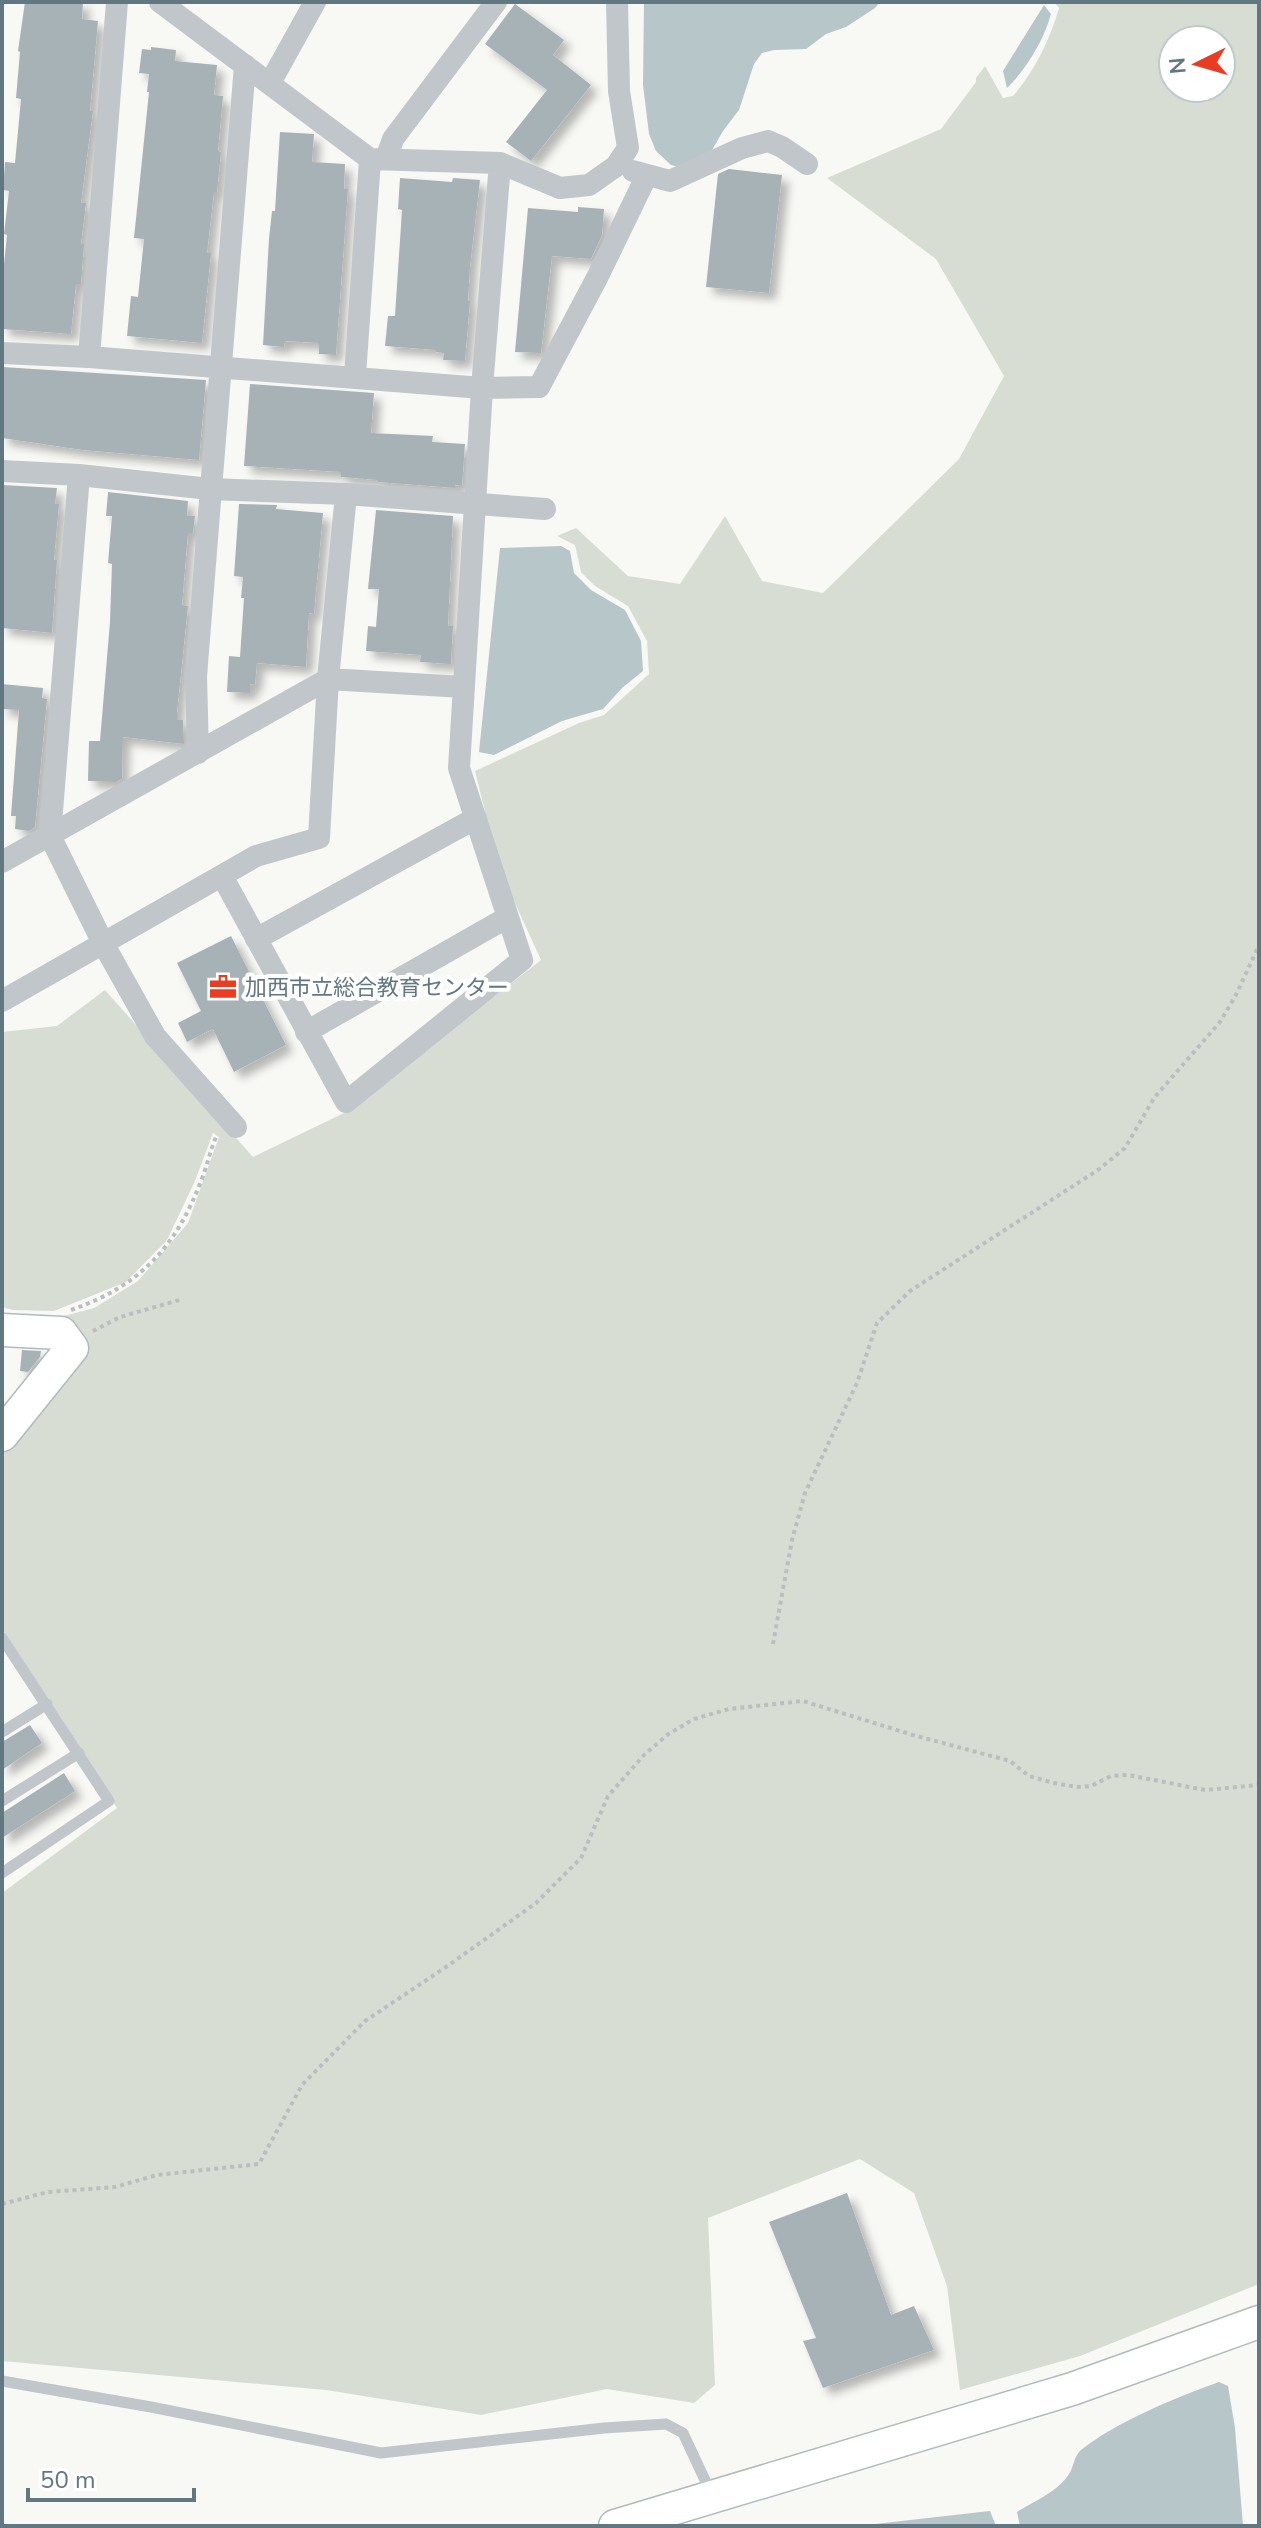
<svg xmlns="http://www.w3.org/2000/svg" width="1261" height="2528" viewBox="0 0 1261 2528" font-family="'Nunito Sans','Noto Sans JP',sans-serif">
<defs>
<filter id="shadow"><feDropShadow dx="7" dy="7" stdDeviation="4" flood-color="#0004"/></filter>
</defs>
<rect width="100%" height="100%" fill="#f8f8f5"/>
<path fill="#d8ddd4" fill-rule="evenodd" d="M 1054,2 L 1259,2 L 1259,2284 L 1080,2356 L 960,2390 L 947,2286 L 914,2193 L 860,2159 L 708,2218 L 715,2385 L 694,2403 L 607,2389 L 481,2415 L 326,2390 L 2,2361 L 2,1893 L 117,1808 L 2,1629 L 2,1432 L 65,1344 L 58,1322 L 60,1317 L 94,1308 L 138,1281 L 188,1223 L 219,1137 L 213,1133 L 195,1181 L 167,1240 L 126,1282 L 54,1311 L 13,1310 L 2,1307 L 2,1032 L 57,1026 L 105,990 L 253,1157 L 344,1113 L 541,960 L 499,868 L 475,771 L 579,723 L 604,715 L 649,674 L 647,641 L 628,606 L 595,586 L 581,572 L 575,545 L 557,536 L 576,528 L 628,576 L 680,584 L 725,516 L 762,581 L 823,593 L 959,459 L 1004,376 L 936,259 L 827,178 L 941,129 L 976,82 L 976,78 L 985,66 L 1003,98 L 1013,96 C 1035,70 1049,42 1059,8 ZM 1173,40 L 1221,40 L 1221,88 L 1173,88 Z"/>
<path fill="#b7c6c9" d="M 644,2 L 880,2 L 875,8 L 846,27 L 826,34 L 806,49 L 774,50 L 762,53 L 754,64 L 739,110 L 723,131 L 712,150 L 679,167 L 671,165 L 656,151 L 649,134 L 643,85 Z
M 1044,5 L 1051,14 C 1043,42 1027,68 1007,88 L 1003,71 Z
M 561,546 L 570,551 L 574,573 L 591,590 L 625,610 L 641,641 L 643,671 L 622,688 L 603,709 L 562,721 L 494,755 L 479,752 L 500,548 Z
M 1219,2382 L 1228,2386 L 1235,2428 L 1243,2526 L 1020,2526 L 1017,2512 C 1033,2502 1056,2492 1067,2477 C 1074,2469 1073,2457 1081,2450 C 1116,2422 1177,2397 1219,2382 Z
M 990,2511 L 996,2526 L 872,2526 L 875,2524 Z"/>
<path fill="#a7b2b7" filter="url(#shadow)" d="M 25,2 L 83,2 L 82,19 L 98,21 L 90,111 L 93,111 L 81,203 L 86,203 L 81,244 L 84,244 L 81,284 L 76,284 L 71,334 L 2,329 L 2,284 L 7,235 L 4,234 L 9,191 L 3,190 L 5,162 L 15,163 L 21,99 L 16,98 L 20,52 L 18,51 Z
M 515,4 L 564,40 L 553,55 L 591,85 L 531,161 L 506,142 L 547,90 L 485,44 Z
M 151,47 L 176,50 L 175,61 L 217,65 L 214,95 L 223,96 L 218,151 L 221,152 L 217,192 L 214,192 L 207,253 L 211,253 L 202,343 L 127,336 L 131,296 L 138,297 L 144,239 L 134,238 L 149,92 L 147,92 L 149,74 L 139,73 L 142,49 L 151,50 Z
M 280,132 L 314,134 L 312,162 L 345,164 L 344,189 L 348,189 L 336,355 L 319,354 L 319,343 L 285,341 L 284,347 L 263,345 L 269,239 L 272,211 L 275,211 Z
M 729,169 L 782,175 L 769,293 L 706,287 L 718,174 Z
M 400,178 L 452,182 L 453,178 L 480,180 L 470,267 L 468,301 L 470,301 L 465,361 L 443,360 L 444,353 L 436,352 L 436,350 L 385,346 L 388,316 L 395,316 L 402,210 L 398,209 Z
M 578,207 L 604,209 L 602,235 L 591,259 L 552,256 L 541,353 L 515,352 L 528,208 L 578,212 Z
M 2,367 L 206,380 L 199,460 L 83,450 L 2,438 Z
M 250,384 L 374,393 L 371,433 L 433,436 L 432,442 L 465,444 L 462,486 L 455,485 L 455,488 L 378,482 L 378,480 L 341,477 L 341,472 L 244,466 Z
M 2,485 L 57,488 L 55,504 L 59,504 L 54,560 L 57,560 L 52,633 L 2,628 Z
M 108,492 L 188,501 L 187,516 L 195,516 L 193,533 L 188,533 L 182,605 L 188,606 L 177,712 L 177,720 L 183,720 L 184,744 L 123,737 L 122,779 L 116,782 L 88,781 L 89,741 L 100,741 L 110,622 L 112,564 L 108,563 L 112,516 L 106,516 Z
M 239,504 L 277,505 L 276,509 L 323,513 L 314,614 L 309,613 L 306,667 L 257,663 L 255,685 L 250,684 L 250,693 L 227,692 L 229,656 L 240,657 L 244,598 L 241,598 L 243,577 L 234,576 Z
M 376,510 L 453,516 L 448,626 L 453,626 L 451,664 L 420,662 L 421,655 L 366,651 L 368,626 L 376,627 L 379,589 L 368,589 Z
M 2,684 L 43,688 L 42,698 L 47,699 L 35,827 L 29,831 L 15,829 L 16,816 L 11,816 L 19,710 L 2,709 Z
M 231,936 L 286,1045 L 234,1072 L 213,1029 L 187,1042 L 178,1023 L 201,1011 L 177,963 Z
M 22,1350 L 41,1351 L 40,1357 L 28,1372 L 20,1371 Z
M 30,1725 L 42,1743 L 2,1770 L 2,1742 Z
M 64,1773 L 75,1791 L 2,1838 L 2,1813 Z
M 847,2193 L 891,2315 L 914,2306 L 934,2350 L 823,2388 L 803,2341 L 816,2338 L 769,2222 Z"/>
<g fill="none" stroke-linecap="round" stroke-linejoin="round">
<g stroke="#b2babe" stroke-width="35">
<path id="secondary" d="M 2,1330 L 61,1333 L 72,1348 L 2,1435
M 615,2526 L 1072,2389 L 1259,2322"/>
</g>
<path stroke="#babec0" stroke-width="4" stroke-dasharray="4 4" stroke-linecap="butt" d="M 71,1310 C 142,1285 177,1246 203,1176 C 208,1162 211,1148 217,1135
M 93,1331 L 120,1317 L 183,1299
M 773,1644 L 792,1540 L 805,1493 L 857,1383 L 877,1323 L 910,1291 L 1098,1170 L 1125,1148 L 1154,1098 L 1220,1022 L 1236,995 L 1259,945
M 2,2204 L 48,2192 L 115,2187 L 157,2175 L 259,2164 L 302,2085 L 365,2021 L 446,1967 L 536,1903 L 581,1858 L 608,1796 L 644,1755 L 667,1735 L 694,1719 L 729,1709 L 803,1701 L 913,1735 L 1010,1761 L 1029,1776 L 1054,1783 L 1077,1787 L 1091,1786 L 1111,1776 L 1128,1775 L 1205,1790 L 1259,1785"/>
<path stroke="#c0c6c9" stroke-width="11" d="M 2,1638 L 109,1801 L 2,1873
M 2,1732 L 47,1704
M 2,1801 L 79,1753
M 2,2381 L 151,2407 L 381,2453 L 604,2428 L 666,2424 L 683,2433 L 711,2493"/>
<path stroke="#c0c6c9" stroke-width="22" d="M 160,2 L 370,159 L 500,163 L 560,188 L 589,185 L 616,166 L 628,148 L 619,91 L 617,2
M 270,83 L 315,2
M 386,159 L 393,139 L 496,2
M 633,171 L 670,181 L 742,148 L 768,141 L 782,147 L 807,164
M 2,353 L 89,357 L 482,388 L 539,387 L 598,276 L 647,175
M 89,357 L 117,2
M 355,376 L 370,159
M 2,471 L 79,475 L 210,489 L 346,494 L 545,509
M 79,475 L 50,836 L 104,945 L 155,1036 L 236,1127
M 198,753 L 196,676 L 245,65
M 2,862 L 328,679 L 463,687
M 222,876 L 346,1102 L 522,960 L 459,768 L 482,388 L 500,163
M 256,939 L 476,818
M 2,1001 L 256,856 L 319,838 L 328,679 L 346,494
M 306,1032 L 508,917"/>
<use href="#secondary" stroke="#fff" stroke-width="32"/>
</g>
<defs>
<g id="office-bare" transform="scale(2.16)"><path d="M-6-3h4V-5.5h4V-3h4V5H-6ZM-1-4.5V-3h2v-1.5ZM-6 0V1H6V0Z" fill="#ea3c22" stroke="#fff" stroke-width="2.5" paint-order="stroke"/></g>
</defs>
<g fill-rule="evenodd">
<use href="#office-bare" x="223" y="987"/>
</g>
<g text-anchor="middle" stroke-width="8" stroke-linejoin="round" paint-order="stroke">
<g font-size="22" fill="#617781" stroke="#fff" text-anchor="start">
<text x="245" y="995">加西市立総合教育センター</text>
</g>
</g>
<rect width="1261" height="2528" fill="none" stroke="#617781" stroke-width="8"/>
<g transform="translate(1197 64) rotate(265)"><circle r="38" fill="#ffffff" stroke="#c0c9cd" stroke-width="2"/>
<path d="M0-6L14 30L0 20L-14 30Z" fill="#ea3c22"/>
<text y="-12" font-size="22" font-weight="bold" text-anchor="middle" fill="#617781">N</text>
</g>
<path d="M28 2488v12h166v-12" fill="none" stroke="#617781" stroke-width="4"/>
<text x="40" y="2488" font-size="24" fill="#617781" stroke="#ffffff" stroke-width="6" paint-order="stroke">50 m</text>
</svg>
